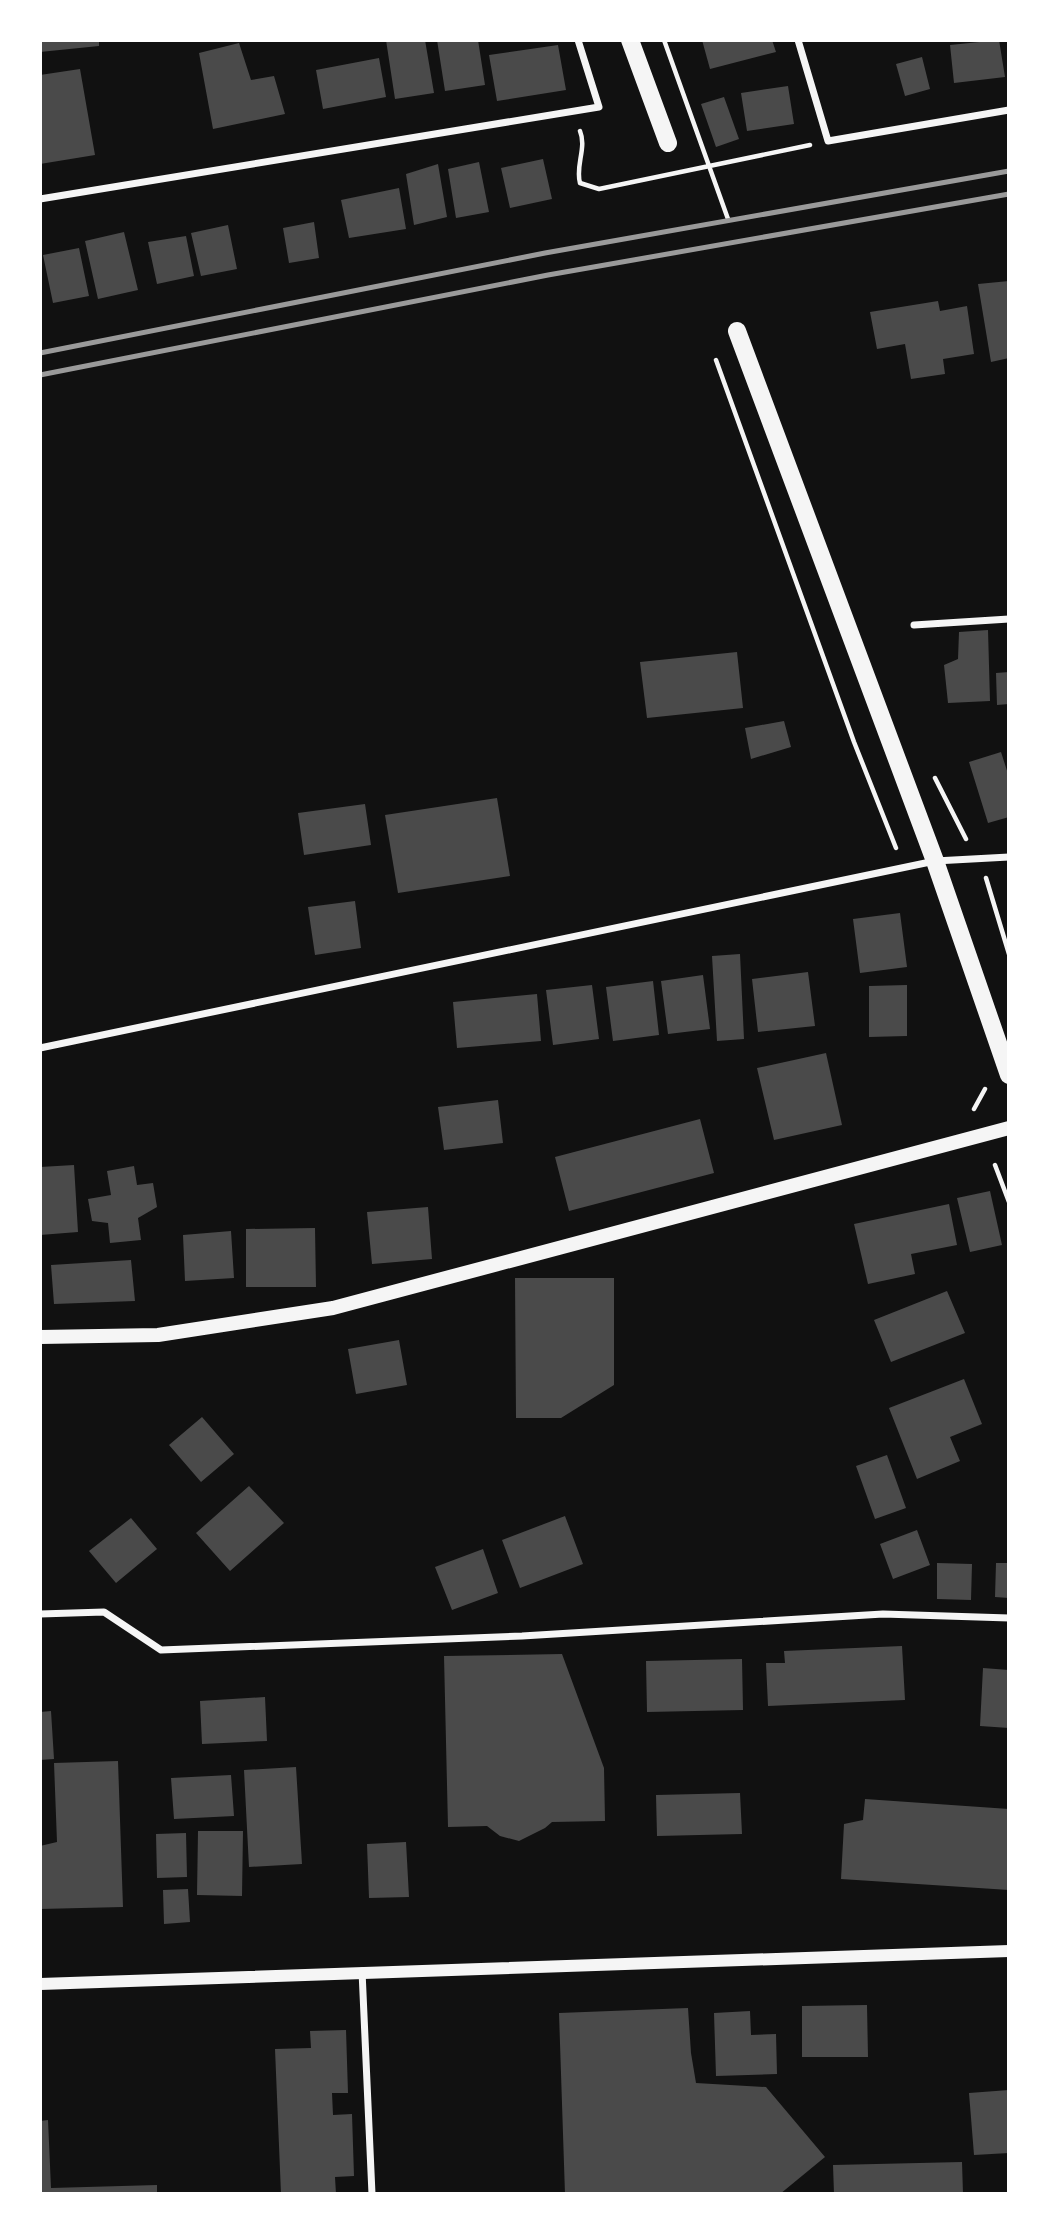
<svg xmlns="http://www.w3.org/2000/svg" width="1049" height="2234" viewBox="0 0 1049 2234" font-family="'Open Sans',sans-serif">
<rect width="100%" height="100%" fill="#111"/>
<path fill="#4a4a4a" d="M 40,40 L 99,40 L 99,46 L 40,52 Z
M 386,40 L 425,40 L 434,93 L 395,99 Z
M 437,40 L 478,40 L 485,85 L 445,91 Z
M 702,40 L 772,40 L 776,52 L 710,69 Z
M 999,40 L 1005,77 L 954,83 L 950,45 Z
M 239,43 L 251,80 L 274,76 L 285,114 L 213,129 L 199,53 Z
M 558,45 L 566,90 L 497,101 L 489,55 Z
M 922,57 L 930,89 L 905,96 L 896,64 Z
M 379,58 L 386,97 L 323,109 L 316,70 Z
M 80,69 L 95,155 L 40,164 L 40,75 Z
M 788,86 L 794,124 L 747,131 L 741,93 Z
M 724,97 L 739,139 L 716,147 L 701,104 Z
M 543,159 L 552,199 L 510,208 L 501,168 Z
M 479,162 L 489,212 L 456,218 L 448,169 Z
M 438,164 L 447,217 L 414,225 L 406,174 Z
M 399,188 L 406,229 L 349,238 L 341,200 Z
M 314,222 L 319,258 L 289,263 L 283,228 Z
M 228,225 L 237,269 L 201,276 L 191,233 Z
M 124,232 L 138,290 L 98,299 L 85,241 Z
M 186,236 L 194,276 L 157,284 L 148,242 Z
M 79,248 L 89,296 L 53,303 L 43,255 Z
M 1009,281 L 1009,358 L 991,362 L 978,284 Z
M 938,301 L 940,311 L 967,306 L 974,354 L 943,359 L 945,374 L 911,379 L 905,344 L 877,349 L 870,312 Z
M 988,630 L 990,701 L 948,703 L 944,665 L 958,659 L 959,632 Z
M 737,652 L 743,708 L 647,718 L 640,662 Z
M 1009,672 L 1009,704 L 997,705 L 996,673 Z
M 784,721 L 791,747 L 751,759 L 745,728 Z
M 1001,752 L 1009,777 L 1009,817 L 988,823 L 969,762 Z
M 497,798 L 510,876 L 398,893 L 385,815 Z
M 365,804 L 371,845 L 304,855 L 298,813 Z
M 355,901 L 361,948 L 315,955 L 308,907 Z
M 900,913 L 907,967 L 860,973 L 853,919 Z
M 740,954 L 744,1039 L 717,1041 L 712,956 Z
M 808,972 L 815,1026 L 758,1032 L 752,979 Z
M 703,975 L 710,1029 L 668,1034 L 661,981 Z
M 653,981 L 659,1035 L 613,1041 L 606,987 Z
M 592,985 L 599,1039 L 553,1045 L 546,990 Z
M 907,985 L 907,1036 L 869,1037 L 869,986 Z
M 537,994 L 541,1041 L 457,1048 L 453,1002 Z
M 826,1053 L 842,1125 L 774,1140 L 757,1068 Z
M 498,1100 L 503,1143 L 444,1150 L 438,1107 Z
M 700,1119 L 714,1173 L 569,1211 L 555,1157 Z
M 74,1165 L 78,1232 L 40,1235 L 40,1167 Z
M 134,1166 L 137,1185 L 153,1183 L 157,1207 L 138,1218 L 141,1240 L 110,1243 L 108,1223 L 92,1221 L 88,1199 L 111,1195 L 107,1171 Z
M 990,1191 L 1002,1245 L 970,1252 L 957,1198 Z
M 949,1204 L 957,1245 L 911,1254 L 915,1274 L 868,1284 L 854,1224 Z
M 428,1207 L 432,1259 L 372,1264 L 367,1212 Z
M 315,1228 L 316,1287 L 246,1287 L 246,1229 Z
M 231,1231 L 234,1278 L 185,1281 L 183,1235 Z
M 131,1260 L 135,1301 L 54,1304 L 51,1265 Z
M 515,1278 L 614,1278 L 614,1385 L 561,1418 L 516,1418 Z
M 947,1291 L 965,1333 L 891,1362 L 874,1320 Z
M 399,1340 L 407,1385 L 356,1394 L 348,1349 Z
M 964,1379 L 982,1424 L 950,1437 L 960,1461 L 917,1479 L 889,1408 Z
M 202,1417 L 234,1454 L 201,1482 L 169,1445 Z
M 887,1455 L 906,1508 L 875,1519 L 856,1466 Z
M 249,1486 L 284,1523 L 230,1571 L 196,1533 Z
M 565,1516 L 583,1564 L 520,1588 L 502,1540 Z
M 131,1518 L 157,1549 L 116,1583 L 89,1551 Z
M 917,1530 L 930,1565 L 893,1579 L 880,1544 Z
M 483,1549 L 498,1593 L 452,1610 L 435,1567 Z
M 937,1563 L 972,1564 L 971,1600 L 937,1599 Z
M 996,1563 L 1009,1563 L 1009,1598 L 995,1597 Z
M 902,1646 L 905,1700 L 768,1706 L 766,1663 L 785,1663 L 784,1651 Z
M 562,1654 L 604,1768 L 605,1821 L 552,1822 L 545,1828 L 519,1841 L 500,1836 L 487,1826 L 448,1827 L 444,1656 Z
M 742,1659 L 743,1710 L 647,1712 L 646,1661 Z
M 983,1668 L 1009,1670 L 1009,1728 L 980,1726 Z
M 265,1697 L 267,1741 L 202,1744 L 200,1701 Z
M 51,1711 L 54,1759 L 40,1760 L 40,1712 Z
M 118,1761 L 123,1907 L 40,1909 L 40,1846 L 57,1842 L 54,1763 Z
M 296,1767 L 302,1864 L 249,1867 L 244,1770 Z
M 231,1775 L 234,1816 L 174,1819 L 171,1778 Z
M 740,1793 L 742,1834 L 657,1836 L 656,1795 Z
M 865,1799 L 1009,1809 L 1009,1890 L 841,1879 L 844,1824 L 863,1820 Z
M 198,1831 L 243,1831 L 242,1896 L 197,1895 Z
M 186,1833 L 187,1877 L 157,1878 L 156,1834 Z
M 406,1842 L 409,1897 L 369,1898 L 367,1844 Z
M 188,1889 L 190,1922 L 164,1924 L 163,1890 Z
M 867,2005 L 868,2057 L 802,2057 L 802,2006 Z
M 688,2008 L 691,2053 L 696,2083 L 766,2087 L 825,2157 L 780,2194 L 565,2194 L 559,2013 Z
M 750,2011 L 751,2035 L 776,2034 L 777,2074 L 716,2076 L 714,2013 Z
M 346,2030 L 348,2093 L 332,2093 L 333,2115 L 352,2114 L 354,2176 L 335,2177 L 336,2194 L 281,2194 L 275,2049 L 311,2048 L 310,2031 Z
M 1009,2090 L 1009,2153 L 974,2155 L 969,2093 Z
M 48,2120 L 51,2188 L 157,2185 L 157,2194 L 40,2194 L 40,2121 Z
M 962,2162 L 963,2194 L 834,2194 L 833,2165 Z"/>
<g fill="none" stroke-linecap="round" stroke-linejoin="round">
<path stroke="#f5f5f5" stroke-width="4.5" d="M 664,40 L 728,219
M 580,131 C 587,148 575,166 580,183 L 599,189 L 810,145
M 716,360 L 854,742 L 896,848
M 935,778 L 966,839
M 986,878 L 1009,954
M 974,1109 L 985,1089
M 995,1165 L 1009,1202"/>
<path stroke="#f5f5f5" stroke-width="7" d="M 798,40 L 828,141 L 1009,110
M 40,199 L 599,107 L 578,40
M 914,625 L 1009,619
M 40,1048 L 935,861 L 1009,857
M 40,1614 L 104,1612 L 161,1650 L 522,1636 L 883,1614 L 1009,1618
M 362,1971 L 372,2194"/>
<path stroke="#f5f5f5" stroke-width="12" d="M 40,1984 L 1009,1951"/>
<path stroke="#f5f5f5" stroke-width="14" d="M 40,1337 L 158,1335 L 333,1308 L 1009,1128"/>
<path stroke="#f5f5f5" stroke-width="18" d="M 630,40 L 668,143
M 737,331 L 935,861 L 1009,1075"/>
<path stroke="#9a9a9a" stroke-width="5" d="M 40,353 L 545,253 L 1009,171
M 40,375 L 548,275 L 1009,194"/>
</g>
<rect width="1049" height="2234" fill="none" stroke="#ffffff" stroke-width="84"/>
</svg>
